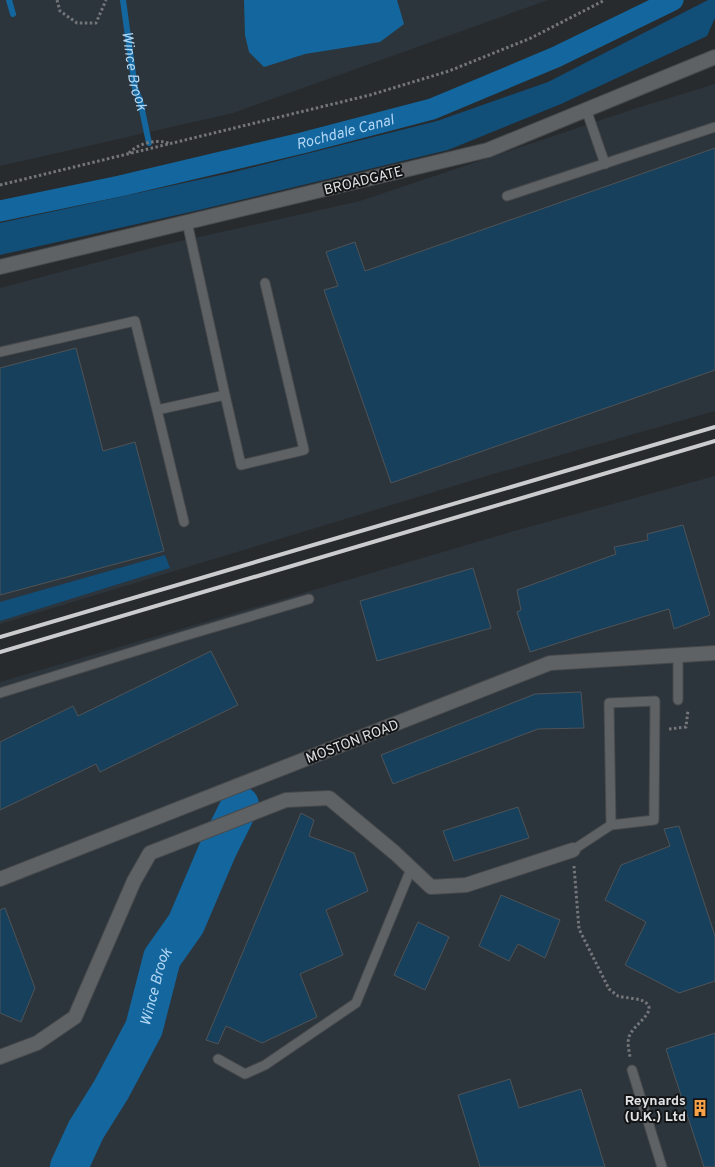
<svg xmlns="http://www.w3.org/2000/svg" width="715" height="1167" viewBox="0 0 715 1167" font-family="Overpass,sans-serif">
<rect width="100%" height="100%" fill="#282b2e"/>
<path fill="#2d353c" d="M 0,0 L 548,0 L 233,113 L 0,166 Z
M 715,84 L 715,411 L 490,475 L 0,624 L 0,288 L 163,245 L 360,201 L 637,108 Z
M 715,476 L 715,1167 L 0,1167 L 0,682 L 514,531 Z"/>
<path fill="#114e78" d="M 708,0 L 715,0 L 715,18 L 707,36 L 561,104 L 448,150 L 199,210 L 0,255 L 0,223 L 230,173 L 437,121 L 548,82 Z
M 165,555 L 170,568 L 0,621 L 0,602 Z"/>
<path fill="#14679e" d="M 244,0 L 397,0 L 404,24 L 380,42 L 305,54 L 264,67 L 249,52 L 245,35 Z"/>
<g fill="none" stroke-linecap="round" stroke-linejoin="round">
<g stroke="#14679e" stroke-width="6">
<path d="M 9,0 L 13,14"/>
<path id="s1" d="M 123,0 L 135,88 L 140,100 L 149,143"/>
</g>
<path stroke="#14679e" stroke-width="21" id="s2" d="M 0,211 L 120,186 L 302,143 L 432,109 L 556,57 L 673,0"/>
<path stroke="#14679e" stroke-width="38" id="s3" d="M 69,1167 L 86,1130 L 111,1090 L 144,1028 L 162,958 L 186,924 L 218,849 L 240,805"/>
</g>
<path fill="#17405d" stroke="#4f5356" d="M 715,148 L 715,370 L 391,483 L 324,290 L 338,286 L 326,252 L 355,242 L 365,271 Z
M 76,348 L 103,451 L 135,442 L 164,551 L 0,595 L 0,368 Z
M 683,525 L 710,615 L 674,629 L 669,609 L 596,631 L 530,652 L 517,612 L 521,610 L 517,590 L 616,554 L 614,547 L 648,540 L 647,534 Z
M 473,568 L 491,628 L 377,661 L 360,601 Z
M 211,651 L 238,705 L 100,772 L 96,764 L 0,810 L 0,742 L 73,706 L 78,716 Z
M 581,692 L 584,728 L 538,729 L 393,784 L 381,755 L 535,694 Z
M 518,807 L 529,838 L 454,861 L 443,831 Z
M 301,813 L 314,820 L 309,836 L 354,853 L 368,891 L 326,910 L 343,955 L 300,974 L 317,1017 L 262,1043 L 226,1026 L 218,1044 L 206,1040 Z
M 679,826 L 715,936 L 715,981 L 679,993 L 625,965 L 646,922 L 605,900 L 621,865 L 670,846 L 664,829 Z
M 501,895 L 560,920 L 545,958 L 518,944 L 509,961 L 479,946 Z
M 5,908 L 35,988 L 21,1022 L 0,1013 L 0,910 Z
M 418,922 L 449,937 L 425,990 L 394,975 Z
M 715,1033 L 715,1167 L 704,1167 L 666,1049 Z
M 510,1079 L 519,1108 L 581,1089 L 605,1167 L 480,1167 L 458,1095 Z"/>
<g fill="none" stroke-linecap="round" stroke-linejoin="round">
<g stroke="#474a4c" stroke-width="11">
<path id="service" d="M 586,109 L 605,164
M 507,196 L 715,127
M 0,352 L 135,321 L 157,410 L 225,395 L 187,222
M 225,395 L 241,465 L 304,450 L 265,283
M 157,410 L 184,522
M 678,655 L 678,700
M 0,693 L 184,636 L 309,599
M 573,850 L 611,825 L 654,820 L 655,701 L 609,703 L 611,825
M 218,1059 L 245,1074 L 265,1065 L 356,1003 L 411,869
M 632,1070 L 662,1167"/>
</g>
<g stroke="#474a4c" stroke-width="16">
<path id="minor" d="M 0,879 L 550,663 L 715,653
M 0,1057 L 37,1043 L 75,1017 L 134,881 L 150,853 L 286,800 L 329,798 L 395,853 L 431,887 L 466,885 L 573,850"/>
</g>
<g stroke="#474a4c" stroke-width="16">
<path id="tertiary" d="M 0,267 L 488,150 L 715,57"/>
</g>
<path stroke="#747679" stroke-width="3" stroke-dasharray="2.5 2.5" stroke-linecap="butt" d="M 57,0 L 60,11 L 77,23 L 96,23 L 106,0
M 129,153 C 139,143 157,138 171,144
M 0,185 L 370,95 L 449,71 L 531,38 L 605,0
M 669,729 L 686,727 L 688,710
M 574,866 L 579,929 L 609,989 C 612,991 615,994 618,996 C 627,999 643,997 648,1005 C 654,1014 632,1026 629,1037 C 627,1043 629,1050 630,1057"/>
<use href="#service" stroke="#5f6265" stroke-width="9"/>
<use href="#minor" stroke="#5f6265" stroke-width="14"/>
<use href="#tertiary" stroke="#5f6265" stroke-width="14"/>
<path stroke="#caccce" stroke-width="4" d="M 0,637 L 715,427
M 0,652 L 715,441"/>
</g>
<defs>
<g id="building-bare" transform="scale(1.35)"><path d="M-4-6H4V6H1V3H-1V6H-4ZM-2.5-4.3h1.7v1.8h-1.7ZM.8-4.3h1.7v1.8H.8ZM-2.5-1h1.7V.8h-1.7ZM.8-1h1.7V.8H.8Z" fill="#f7a248" stroke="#121415" stroke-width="2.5" paint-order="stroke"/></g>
</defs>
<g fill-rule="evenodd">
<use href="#building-bare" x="700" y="1108"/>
</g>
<g text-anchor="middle" stroke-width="4" stroke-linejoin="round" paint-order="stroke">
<g font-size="14" fill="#e0e2e4" stroke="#121415">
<text transform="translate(363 180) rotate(-14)" y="5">BROADGATE</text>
<text transform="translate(352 741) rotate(-21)" y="5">MOSTON ROAD</text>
</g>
<g font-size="14" font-weight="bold" fill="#e0e2e4" stroke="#121415" text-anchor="end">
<text x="686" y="1105">Reynards<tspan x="686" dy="16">(U.K.) Ltd</tspan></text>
</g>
<g font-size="15" font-style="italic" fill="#b1d6f4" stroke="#121415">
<text dy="5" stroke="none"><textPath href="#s1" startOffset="72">Wince Brook</textPath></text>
<text dy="5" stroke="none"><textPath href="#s2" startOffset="354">Rochdale Canal</textPath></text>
<text dy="5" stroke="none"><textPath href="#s3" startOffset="201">Wince Brook</textPath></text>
</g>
</g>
</svg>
